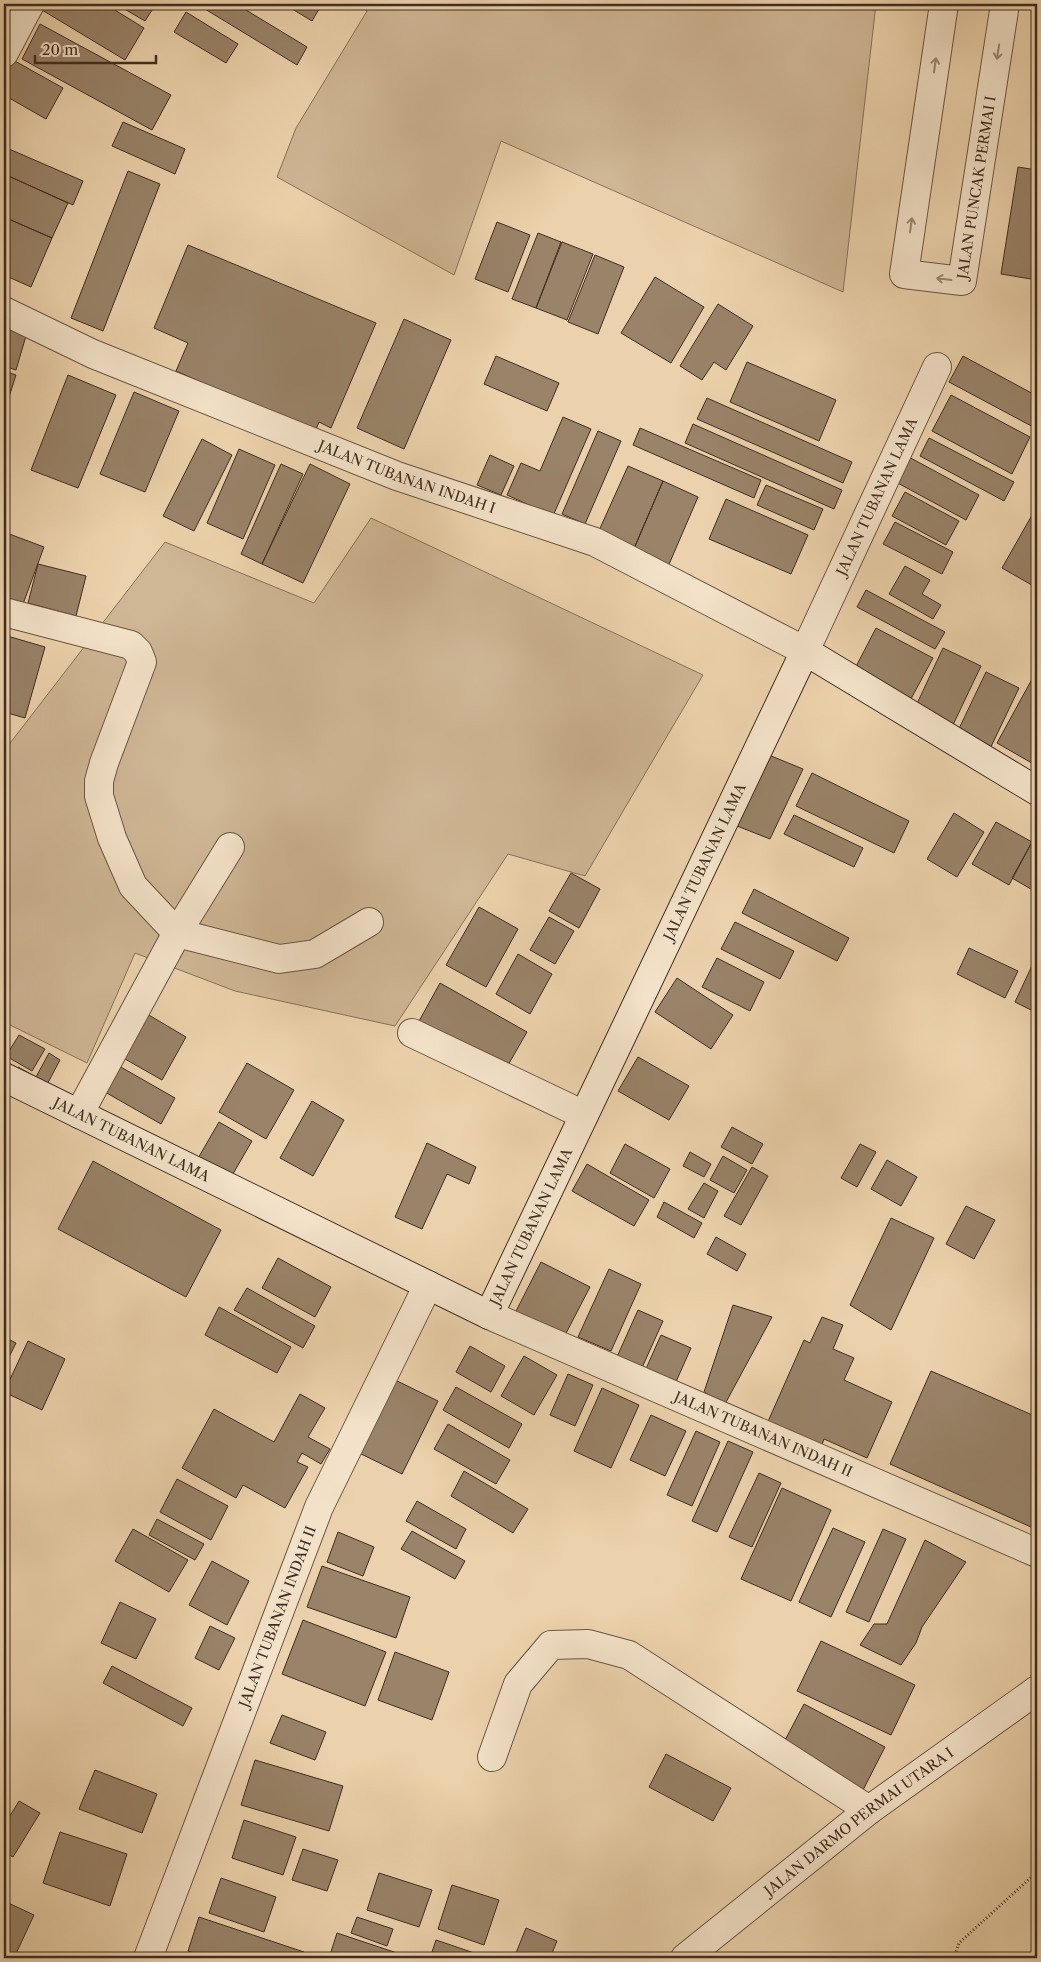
<svg xmlns="http://www.w3.org/2000/svg" width="1041" height="1962" viewBox="0 0 1041 1962" font-family="'Libre Caslon Text',serif">
<rect width="100%" height="100%" fill="#ecd2ac"/>
<filter id="stains"><feTurbulence type="fractalNoise" baseFrequency=".004" numOctaves="4"/><feColorMatrix values="0 0 0 0 .2 0 0 0 0 .09 0 0 0 0 .02 0 0 0 .5 -.17"/></filter>
<radialGradient id="worn" r=".72"><stop offset=".6" stop-color="#630" stop-opacity="0"/><stop offset="1" stop-color="#630" stop-opacity=".3"/></radialGradient>
<path fill="#cfb694" stroke="#88725a" d="M 357,4 L 876,4 L 843,292 L 501,141 L 454,275 L 277,177 L 296,128 L 367,11 Z
M 371,518 L 703,675 L 585,876 L 508,854 L 395,1026 L 235,991 L 135,953 L 87,1063 L 4,1022 L 4,751 L 165,542 L 314,603 Z"/>
<path fill="#998369" stroke="#402d21" d="M 46,4 L 105,4 L 144,28 L 125,60 L 42,10 Z
M 116,4 L 156,4 L 145,21 Z
M 201,4 L 236,4 L 307,47 L 297,65 L 200,6 Z
M 284,4 L 322,4 L 312,21 Z
M 186,12 L 238,44 L 226,63 L 174,32 Z
M 40,24 L 171,95 L 152,130 L 22,59 Z
M 13,60 L 63,88 L 46,119 L 4,95 L 4,77 Z
M 123,122 L 185,149 L 175,174 L 112,146 Z
M 9,149 L 83,181 L 73,205 L 4,174 L 4,159 Z
M 1018,167 L 1037,170 L 1037,280 L 1001,274 Z
M 128,171 L 160,184 L 103,331 L 71,318 Z
M 4,174 L 68,203 L 52,238 L 4,217 Z
M 4,217 L 52,238 L 31,287 L 4,275 Z
M 497,222 L 530,235 L 508,292 L 475,279 Z
M 538,233 L 561,242 L 536,308 L 512,299 Z
M 562,242 L 593,254 L 567,320 L 536,308 Z
M 188,245 L 376,323 L 331,428 L 319,422 L 315,432 L 176,371 L 188,343 L 154,328 Z
M 595,255 L 624,267 L 598,334 L 568,322 Z
M 655,277 L 704,307 L 671,363 L 621,333 Z
M 718,304 L 753,326 L 726,370 L 714,362 L 702,380 L 680,366 Z
M 404,319 L 451,340 L 404,449 L 357,428 Z
M 4,321 L 28,329 L 16,370 L 4,366 Z
M 496,356 L 559,383 L 547,411 L 484,384 Z
M 963,356 L 1037,396 L 1037,429 L 949,382 Z
M 747,362 L 836,400 L 819,441 L 730,402 Z
M 4,371 L 16,375 L 4,413 Z
M 68,375 L 116,395 L 78,488 L 31,470 Z
M 134,392 L 179,411 L 145,492 L 100,474 Z
M 951,395 L 1030,437 L 1012,474 L 932,431 Z
M 707,398 L 852,462 L 843,483 L 697,419 Z
M 563,417 L 591,429 L 553,516 L 507,495 L 521,463 L 540,471 Z
M 693,424 L 842,490 L 834,509 L 685,443 Z
M 640,428 L 761,480 L 754,498 L 633,445 Z
M 598,431 L 621,441 L 585,524 L 562,514 Z
M 929,438 L 1014,482 L 1004,501 L 920,456 Z
M 202,439 L 232,455 L 194,531 L 163,516 Z
M 239,449 L 275,465 L 243,539 L 207,523 Z
M 490,455 L 514,466 L 501,495 L 477,485 Z
M 907,456 L 979,495 L 966,520 L 894,481 Z
M 281,464 L 303,474 L 262,564 L 241,554 Z
M 310,464 L 350,484 L 303,583 L 262,564 Z
M 628,466 L 663,481 L 633,551 L 597,535 Z
M 663,481 L 698,497 L 667,569 L 632,553 Z
M 766,485 L 823,509 L 814,530 L 757,505 Z
M 905,492 L 959,521 L 946,545 L 892,516 Z
M 726,499 L 808,535 L 791,574 L 709,539 Z
M 1036,508 L 1037,508 L 1037,588 L 1002,568 Z
M 895,522 L 953,552 L 942,574 L 883,544 Z
M 4,532 L 44,547 L 23,604 L 4,596 Z
M 38,564 L 86,576 L 76,616 L 28,603 Z
M 905,566 L 930,580 L 922,594 L 941,605 L 933,619 L 889,594 Z
M 866,590 L 945,632 L 935,649 L 857,607 Z
M 876,628 L 933,658 L 906,708 L 850,678 Z
M 4,635 L 45,647 L 25,718 L 4,712 Z
M 943,648 L 981,666 L 952,727 L 914,710 Z
M 1037,670 L 1037,766 L 997,743 Z
M 986,672 L 1019,688 L 988,753 L 955,737 Z
M 759,751 L 803,769 L 770,839 L 727,822 Z
M 812,773 L 909,821 L 894,853 L 796,806 Z
M 954,813 L 984,832 L 957,877 L 927,859 Z
M 794,815 L 863,848 L 854,867 L 784,834 Z
M 996,822 L 1032,842 L 1009,885 L 972,864 Z
M 1032,842 L 1037,845 L 1036,892 L 1012,878 Z
M 571,873 L 600,889 L 579,928 L 549,911 Z
M 754,889 L 849,938 L 837,961 L 742,913 Z
M 479,907 L 518,929 L 486,987 L 446,965 Z
M 549,917 L 574,931 L 555,964 L 530,950 Z
M 735,922 L 794,951 L 780,979 L 721,949 Z
M 969,948 L 1018,971 L 1005,998 L 957,974 Z
M 518,954 L 552,974 L 530,1014 L 496,994 Z
M 1037,955 L 1037,1013 L 1015,1002 Z
M 717,958 L 764,982 L 750,1011 L 702,987 Z
M 677,978 L 733,1015 L 711,1049 L 655,1012 Z
M 440,983 L 527,1032 L 504,1072 L 418,1023 Z
M 142,1011 L 186,1037 L 162,1080 L 118,1055 Z
M 19,1035 L 45,1049 L 32,1071 L 6,1056 Z
M 49,1053 L 60,1060 L 43,1092 L 13,1076 L 18,1067 L 36,1077 Z
M 638,1057 L 689,1086 L 669,1120 L 618,1091 Z
M 112,1062 L 175,1098 L 161,1124 L 98,1088 Z
M 247,1063 L 294,1090 L 266,1139 L 219,1112 Z
M 312,1101 L 344,1120 L 313,1176 L 280,1158 Z
M 219,1122 L 252,1141 L 230,1179 L 197,1160 Z
M 732,1127 L 763,1144 L 752,1164 L 721,1147 Z
M 427,1143 L 476,1167 L 469,1184 L 447,1174 L 422,1229 L 395,1217 Z
M 625,1144 L 670,1169 L 654,1198 L 610,1173 Z
M 860,1144 L 876,1152 L 857,1187 L 841,1178 Z
M 690,1152 L 711,1164 L 704,1177 L 683,1166 Z
M 723,1156 L 747,1170 L 734,1193 L 710,1180 Z
M 887,1160 L 917,1177 L 901,1206 L 871,1189 Z
M 93,1161 L 221,1230 L 186,1297 L 58,1229 Z
M 587,1164 L 649,1200 L 634,1226 L 572,1191 Z
M 752,1167 L 768,1176 L 741,1225 L 724,1216 Z
M 704,1183 L 718,1191 L 704,1218 L 688,1209 Z
M 664,1202 L 702,1223 L 694,1238 L 657,1217 Z
M 966,1206 L 995,1220 L 974,1259 L 946,1244 Z
M 891,1218 L 934,1238 L 891,1330 L 850,1305 Z
M 716,1237 L 746,1254 L 737,1271 L 707,1254 Z
M 278,1258 L 331,1287 L 315,1317 L 262,1288 Z
M 541,1262 L 590,1287 L 562,1341 L 513,1317 Z
M 609,1269 L 641,1284 L 611,1351 L 578,1337 Z
M 247,1288 L 315,1326 L 303,1348 L 234,1310 Z
M 733,1305 L 772,1317 L 725,1404 L 704,1392 Z
M 219,1307 L 291,1347 L 277,1373 L 205,1335 Z
M 638,1310 L 663,1321 L 641,1370 L 616,1359 Z
M 822,1317 L 843,1325 L 833,1349 L 854,1358 L 844,1380 L 892,1402 L 867,1458 L 824,1439 L 820,1450 L 766,1426 L 804,1340 L 810,1343 Z
M 661,1335 L 691,1348 L 675,1384 L 645,1371 Z
M 4,1337 L 16,1343 L 4,1367 Z
M 28,1341 L 65,1359 L 42,1410 L 4,1392 Z
M 470,1346 L 505,1366 L 491,1392 L 456,1372 Z
M 524,1356 L 557,1375 L 534,1415 L 501,1396 Z
M 931,1371 L 1037,1417 L 1037,1513 L 1031,1527 L 890,1464 Z
M 568,1374 L 593,1385 L 575,1426 L 550,1415 Z
M 387,1376 L 438,1401 L 402,1474 L 351,1449 Z
M 456,1387 L 522,1424 L 509,1448 L 443,1410 Z
M 602,1388 L 639,1405 L 611,1468 L 574,1451 Z
M 300,1394 L 325,1408 L 308,1437 L 330,1449 L 321,1464 L 302,1453 L 297,1462 L 308,1467 L 285,1508 L 243,1485 L 236,1498 L 182,1468 L 214,1409 L 274,1442 Z
M 651,1415 L 686,1431 L 665,1476 L 630,1460 Z
M 448,1424 L 510,1460 L 496,1484 L 434,1449 Z
M 696,1431 L 720,1442 L 692,1506 L 667,1495 Z
M 728,1441 L 753,1452 L 717,1532 L 692,1521 Z
M 464,1471 L 528,1509 L 513,1533 L 451,1496 Z
M 759,1473 L 781,1483 L 752,1547 L 729,1537 Z
M 177,1479 L 228,1506 L 211,1540 L 160,1512 Z
M 782,1488 L 831,1510 L 791,1601 L 741,1579 Z
M 417,1501 L 466,1529 L 456,1549 L 406,1521 Z
M 157,1519 L 204,1544 L 195,1560 L 149,1535 Z
M 833,1528 L 865,1542 L 831,1617 L 799,1602 Z
M 133,1529 L 188,1560 L 169,1592 L 115,1561 Z
M 883,1529 L 906,1539 L 869,1622 L 846,1612 Z
M 412,1531 L 465,1561 L 455,1579 L 401,1549 Z
M 338,1532 L 374,1547 L 363,1576 L 327,1562 Z
M 925,1540 L 966,1562 L 922,1627 L 916,1643 L 901,1665 L 860,1645 L 874,1624 L 887,1624 Z
M 212,1561 L 249,1581 L 227,1625 L 189,1605 Z
M 322,1566 L 410,1597 L 396,1638 L 307,1607 Z
M 120,1602 L 156,1619 L 136,1659 L 101,1643 Z
M 303,1620 L 386,1652 L 365,1706 L 282,1674 Z
M 210,1626 L 235,1638 L 219,1670 L 195,1658 Z
M 821,1641 L 915,1685 L 891,1735 L 797,1691 Z
M 395,1652 L 449,1672 L 432,1720 L 378,1700 Z
M 112,1666 L 192,1708 L 183,1726 L 103,1683 Z
M 804,1704 L 885,1747 L 862,1792 L 781,1748 Z
M 282,1715 L 326,1732 L 315,1760 L 270,1743 Z
M 666,1754 L 731,1788 L 713,1821 L 649,1787 Z
M 255,1760 L 343,1786 L 329,1831 L 241,1805 Z
M 95,1770 L 157,1794 L 142,1833 L 79,1809 Z
M 19,1801 L 40,1813 L 13,1857 L 4,1852 L 4,1826 Z
M 244,1820 L 296,1837 L 283,1875 L 232,1858 Z
M 60,1832 L 127,1854 L 110,1906 L 43,1883 Z
M 303,1849 L 338,1860 L 327,1891 L 292,1880 Z
M 379,1873 L 432,1890 L 419,1927 L 367,1910 Z
M 221,1878 L 276,1897 L 264,1932 L 209,1913 Z
M 452,1885 L 499,1900 L 484,1945 L 438,1929 Z
M 4,1901 L 34,1915 L 14,1958 L 4,1953 Z
M 199,1917 L 304,1952 L 302,1958 L 210,1958 L 188,1951 Z
M 357,1917 L 393,1929 L 387,1946 L 351,1933 Z
M 526,1928 L 557,1941 L 550,1958 L 514,1958 Z
M 337,1933 L 400,1954 L 398,1958 L 329,1958 Z
M 436,1940 L 489,1958 L 430,1958 Z"/>
<g fill="none" stroke-linecap="round" stroke-linejoin="round">
<g stroke="#6b5644" stroke-width="30">
<g id="street">
<path id="s1" d="M 944,4 L 904,274 L 962,281 L 1005,4"/>
<path d="M 4,53 L 30,4"/>
<path id="s2" d="M 4,311 L 93,354 L 397,476 L 595,542 L 805,651 L 937,367"/>
<path d="M 4,612 L 131,645 L 138,652 L 142,662 L 104,763 L 99,781 L 99,796 L 112,838 L 133,886 L 177,933 L 279,959 L 315,954 L 369,922"/>
<path d="M 412,1033 L 584,1115"/>
<path d="M 79,1114 L 177,933 L 230,847"/>
<path id="s3" d="M 489,1315 L 1037,1553"/>
<path d="M 492,1757 L 518,1684 L 551,1645 L 588,1644 L 629,1655 L 869,1810"/>
<path id="s4" d="M 148,1958 L 319,1507 L 428,1285"/>
<path id="s5" d="M 685,1958 L 869,1810 L 1037,1690"/>
</g>
</g>
<g stroke="#402d21" stroke-width="30">
<g id="secondary">
<path id="s6" d="M 4,1077 L 489,1315 L 805,651 L 1037,791"/>
</g>
</g>
<path stroke="#402d21" stroke-width="3" stroke-dasharray="1 2.5" stroke-linecap="butt" d="M 954,1958 L 959,1943 L 1037,1872"/>
<use href="#street" stroke="#f3e2c9" stroke-width="28"/>
<use href="#secondary" stroke="#f3e2c9" stroke-width="28"/>
</g>
<defs><path id="oneway-shaft" d="M-6 0H5M1.5-3L5.5 0L1.5 3" fill="none" stroke-width="1.6" stroke-linecap="round" stroke-linejoin="round" transform="scale(1.25)"/></defs>
<g stroke="#9a8875">
<use href="#oneway-shaft" transform="translate(998 52) rotate(99)"/>
<use href="#oneway-shaft" transform="translate(935 65) rotate(-82)"/>
<use href="#oneway-shaft" transform="translate(911 225) rotate(-82)"/>
<use href="#oneway-shaft" transform="translate(944 279) rotate(-173)"/>
</g>
<g text-anchor="middle" stroke-width="4.5" stroke-linejoin="round" paint-order="stroke">
<g font-size="14" fill="#402d21" stroke="#f3e2c9">
<text dy="5" stroke="none"><textPath href="#s1" startOffset="426">JALAN PUNCAK PERMAI I</textPath></text>
<text dy="5" stroke="none"><textPath href="#s2" startOffset="436">JALAN TUBANAN INDAH I</textPath></text>
<text dy="5" stroke="none"><textPath href="#s2" startOffset="1042">JALAN TUBANAN LAMA</textPath></text>
<text dy="5" stroke="none"><textPath href="#s6" startOffset="1042">JALAN TUBANAN LAMA</textPath></text>
<text dy="5" stroke="none"><textPath href="#s6" startOffset="142">JALAN TUBANAN LAMA</textPath></text>
<text dy="5" stroke="none"><textPath href="#s6" startOffset="638">JALAN TUBANAN LAMA</textPath></text>
<text dy="5" stroke="none"><textPath href="#s3" startOffset="299">JALAN TUBANAN INDAH II</textPath></text>
<text dy="5" stroke="none"><textPath href="#s4" startOffset="365">JALAN TUBANAN INDAH II</textPath></text>
<text dy="5" stroke="none"><textPath href="#s5" startOffset="221">JALAN DARMO PERMAI UTARA I</textPath></text>
</g>
</g>
<rect width="1041" height="1962" fill="none" stroke="#ecd2ac" stroke-width="20"/>
<rect x="5" y="5" width="1031" height="1952" fill="none" stroke="#402d21" stroke-width="2.5"/>
<rect x="10" y="10" width="1021" height="1942" fill="none" stroke="#402d21"/>
<path d="M35 55v8h121v-8" fill="none" stroke="#402d21" stroke-width="2.5"/>
<text x="42" y="55" font-size="15" fill="#402d21" stroke="#f3e2c9" stroke-width="4" paint-order="stroke">20 m</text>
<rect width="100%" height="100%" filter="url(#stains)"/>
<rect width="100%" height="100%" fill="url(#worn)"/>
</svg>
